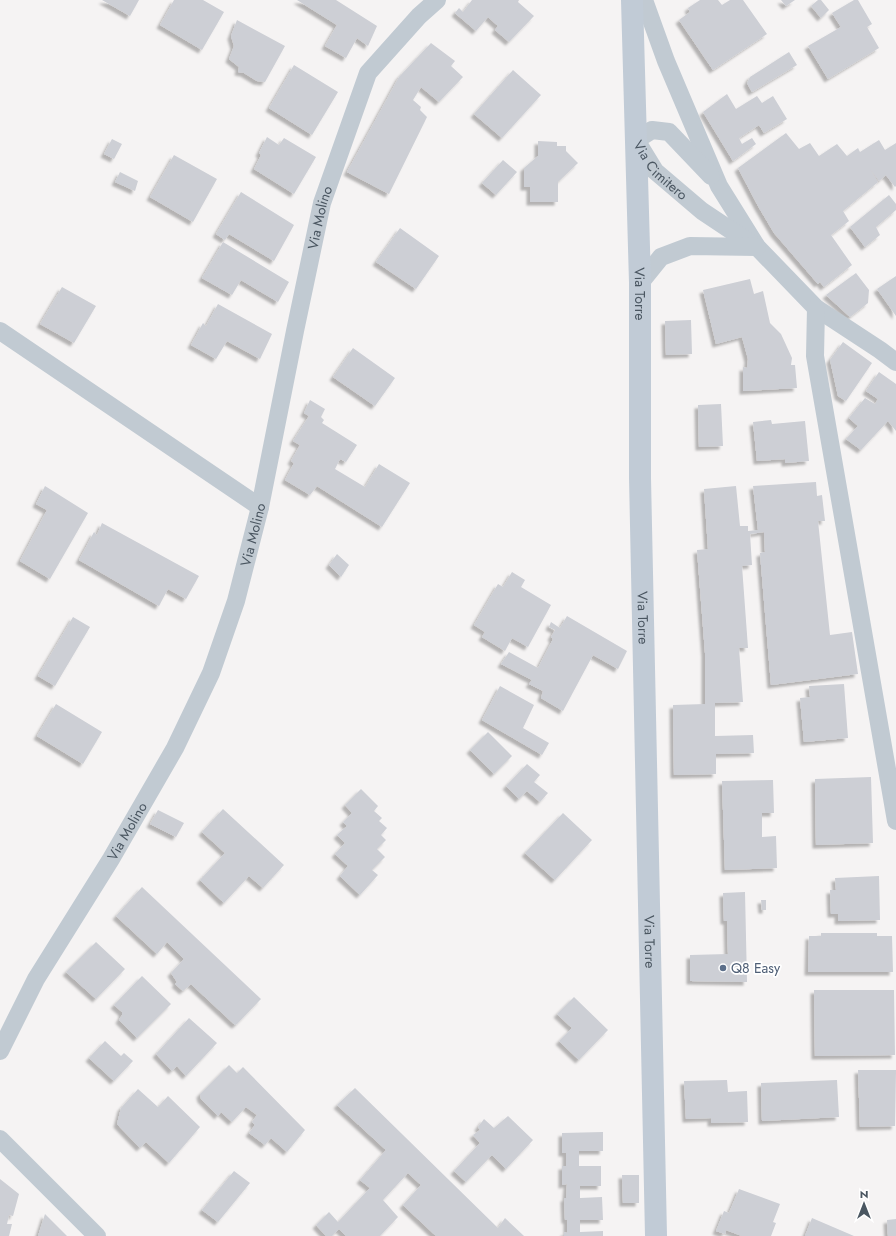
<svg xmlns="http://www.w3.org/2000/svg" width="896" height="1236" viewBox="0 0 896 1236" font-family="Jost,sans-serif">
<defs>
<filter id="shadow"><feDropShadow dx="-3.5" dy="3.5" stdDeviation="1" flood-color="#0004"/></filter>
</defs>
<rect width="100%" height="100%" fill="#f5f3f3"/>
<path fill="#cdcfd5" filter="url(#shadow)" d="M 102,0 L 139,0 L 130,16 Z
M 174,0 L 203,0 L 224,12 L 202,50 L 160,25 Z
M 297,0 L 336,0 L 377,26 L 368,46 L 357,38 L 346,58 L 325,46 L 337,25 Z
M 472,0 L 519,0 L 518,2 L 534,16 L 509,42 L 495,30 L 498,26 L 488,17 L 476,31 L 455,13 L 459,8 L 463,12 Z
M 700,0 L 718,0 L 722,5 L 730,0 L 743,0 L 767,34 L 713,70 L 679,20 L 690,12 L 688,8 Z
M 781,0 L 795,0 L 786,6 Z
M 818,0 L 821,0 L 829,10 L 821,18 L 811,6 Z
M 854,0 L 858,0 L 872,24 L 867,27 L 879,48 L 828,79 L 808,46 L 841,27 L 832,13 Z
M 237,20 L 285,46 L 265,82 L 257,81 L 244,73 L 238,72 L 239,67 L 229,59 L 234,46 L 231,36 Z
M 431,43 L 455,61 L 451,66 L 463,77 L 439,102 L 421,87 L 413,100 L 421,107 L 420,110 L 427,117 L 389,194 L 347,172 L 399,77 Z
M 789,52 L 797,65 L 752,92 L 747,83 L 750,77 Z
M 294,65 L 338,92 L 312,135 L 269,108 Z
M 513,70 L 541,95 L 502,138 L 474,114 Z
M 727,94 L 736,109 L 757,96 L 762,103 L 773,96 L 787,119 L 764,133 L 759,125 L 739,138 L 742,144 L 752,138 L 756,144 L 733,161 L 703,112 Z
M 786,133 L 799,149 L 810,143 L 819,156 L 837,144 L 847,156 L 858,148 L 860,152 L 879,140 L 885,150 L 896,143 L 896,186 L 895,187 L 886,175 L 879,181 L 870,169 L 878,182 L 843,211 L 849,221 L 831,235 L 852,265 L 824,287 L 820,282 L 818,284 L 774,233 L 758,206 L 738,168 Z
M 267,137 L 279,145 L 284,138 L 316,157 L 294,194 L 254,169 L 261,155 L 259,153 Z
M 112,139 L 122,144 L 114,159 L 104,154 Z
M 538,141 L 557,142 L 557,146 L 566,146 L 566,151 L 578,163 L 558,182 L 558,202 L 530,202 L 530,187 L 524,187 L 524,168 L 538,156 Z
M 174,155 L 217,179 L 193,222 L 150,197 Z
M 503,160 L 517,172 L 496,195 L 482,183 Z
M 120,172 L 138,181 L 135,191 L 115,182 Z
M 241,192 L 294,225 L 274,261 L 229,234 L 225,240 L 216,234 Z
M 889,195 L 896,204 L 896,210 L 876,227 L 880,235 L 865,247 L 850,227 Z
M 400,228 L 439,256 L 416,289 L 376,262 Z
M 223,242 L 289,282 L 278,302 L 241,280 L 232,295 L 202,278 Z
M 856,273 L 869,290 L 868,303 L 850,317 L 826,295 Z
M 896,276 L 896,316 L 877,289 Z
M 750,279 L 754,294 L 763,291 L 770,323 L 781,334 L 792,358 L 791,365 L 795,365 L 797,388 L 743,391 L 743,367 L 747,368 L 748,359 L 742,337 L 716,344 L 703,290 Z
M 62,287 L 96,306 L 74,343 L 40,324 Z
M 218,304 L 272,334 L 260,359 L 227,341 L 216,359 L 191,345 L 203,323 L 206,326 Z
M 691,320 L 692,354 L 666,355 L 665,321 Z
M 843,342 L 872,363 L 846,401 L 838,396 L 830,360 Z
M 353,348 L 395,378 L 375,406 L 333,377 Z
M 879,372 L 896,384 L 896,431 L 888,421 L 861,450 L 846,439 L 858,426 L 849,418 L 865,398 L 875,404 L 878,399 L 866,391 Z
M 310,400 L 325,409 L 321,417 L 324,420 L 322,423 L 357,445 L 346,462 L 340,459 L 335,469 L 365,487 L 379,464 L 410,483 L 382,527 L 317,486 L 310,495 L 285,480 L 294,463 L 291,461 L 300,445 L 293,441 L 309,416 L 304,413 Z
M 721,404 L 723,446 L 699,447 L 698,405 Z
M 771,420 L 772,424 L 805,421 L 809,461 L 785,463 L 785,459 L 757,461 L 753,422 Z
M 816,482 L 817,496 L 822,495 L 825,521 L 818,521 L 830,635 L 852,632 L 858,674 L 771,685 L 760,553 L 765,552 L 764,532 L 750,534 L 752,565 L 742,566 L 748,648 L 739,648 L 743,702 L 715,703 L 715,736 L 753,735 L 754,753 L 716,754 L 716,774 L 674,775 L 673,705 L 705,704 L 705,653 L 697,550 L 708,549 L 704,489 L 736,486 L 740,526 L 748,526 L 748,531 L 758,530 L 753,486 Z
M 45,486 L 88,513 L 50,579 L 20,561 L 47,510 L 36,504 Z
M 102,523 L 199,576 L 186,599 L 168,589 L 159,606 L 79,560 L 94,532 L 97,535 Z
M 337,554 L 349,565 L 341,577 L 329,565 Z
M 512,572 L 525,580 L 521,587 L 551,605 L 528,647 L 512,638 L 505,651 L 482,637 L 485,632 L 474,625 L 498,584 L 503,587 Z
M 567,616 L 627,651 L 618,669 L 593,655 L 563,711 L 541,698 L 543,691 L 529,684 L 532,680 L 501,664 L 509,652 L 538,668 L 553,639 L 551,637 L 555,630 L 549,627 L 551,622 L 560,628 Z
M 73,617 L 90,627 L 55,686 L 38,676 Z
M 844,684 L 848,738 L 804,742 L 800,698 L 810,697 L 809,686 Z
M 500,686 L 534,705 L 523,728 L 549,743 L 542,755 L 482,720 Z
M 56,704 L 102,732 L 83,764 L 37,736 Z
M 488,732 L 512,756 L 494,774 L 470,750 Z
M 527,764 L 540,775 L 534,782 L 548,793 L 540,802 L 527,791 L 519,799 L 506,786 Z
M 871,777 L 873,843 L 816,845 L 815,779 Z
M 773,780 L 774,813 L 762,813 L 762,837 L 776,836 L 777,868 L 725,870 L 722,781 Z
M 361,789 L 378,806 L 374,811 L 382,818 L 379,821 L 387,828 L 381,835 L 386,840 L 377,849 L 385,857 L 372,870 L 378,875 L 360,895 L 340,876 L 348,866 L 335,854 L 345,843 L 337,835 L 347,826 L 343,822 L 352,813 L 345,805 Z
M 223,809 L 284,865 L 263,888 L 249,876 L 224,903 L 200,880 L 225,853 L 202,832 Z
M 158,810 L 184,823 L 176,837 L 150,824 Z
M 563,813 L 592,840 L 555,880 L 525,853 Z
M 879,876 L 880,920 L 838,921 L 838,914 L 831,914 L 830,890 L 836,890 L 835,878 Z
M 142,887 L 261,999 L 237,1024 L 235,1025 L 191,984 L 183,991 L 175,984 L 177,982 L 171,973 L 184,959 L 167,942 L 157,954 L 116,916 Z
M 745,892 L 747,982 L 690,981 L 690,955 L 728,954 L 727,921 L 724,921 L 723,893 Z
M 761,900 L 766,900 L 766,910 L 762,910 Z
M 821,933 L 877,933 L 877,936 L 892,936 L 893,972 L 808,972 L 809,936 L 821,936 Z
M 96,942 L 125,969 L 96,999 L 66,972 Z
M 142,976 L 171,1004 L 137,1038 L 119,1020 L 122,1015 L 122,1012 L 114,1005 Z
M 814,990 L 894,990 L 895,1055 L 815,1056 Z
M 574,997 L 608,1030 L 579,1060 L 559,1041 L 572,1028 L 557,1014 Z
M 189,1018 L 217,1043 L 186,1076 L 177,1066 L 172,1071 L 156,1054 Z
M 105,1041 L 121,1056 L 124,1053 L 133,1061 L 114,1081 L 89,1058 Z
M 229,1065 L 237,1073 L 243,1067 L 305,1130 L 287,1152 L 271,1138 L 265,1145 L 249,1133 L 255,1125 L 252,1122 L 257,1115 L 246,1107 L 232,1122 L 221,1112 L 218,1116 L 201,1099 L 200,1094 Z
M 858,1070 L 896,1070 L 895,1126 L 860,1127 Z
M 727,1080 L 728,1092 L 747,1091 L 748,1122 L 711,1123 L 711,1118 L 686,1119 L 684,1081 Z
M 837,1080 L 839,1117 L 762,1121 L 761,1083 Z
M 355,1088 L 498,1228 L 505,1218 L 524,1236 L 436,1236 L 403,1205 L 421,1185 L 408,1173 L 383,1200 L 398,1217 L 380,1236 L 346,1236 L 339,1229 L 332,1236 L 326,1236 L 316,1225 L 329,1212 L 338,1222 L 370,1188 L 360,1180 L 386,1150 L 337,1105 Z
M 138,1089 L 158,1107 L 168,1096 L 200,1127 L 169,1163 L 146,1142 L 140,1148 L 117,1124 L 121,1108 Z
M 508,1116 L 533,1140 L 506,1169 L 492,1155 L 466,1182 L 454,1171 L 480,1143 L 473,1135 L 480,1130 L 478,1127 L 484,1119 L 494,1128 Z
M 603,1132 L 603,1151 L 579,1151 L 579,1166 L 601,1166 L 601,1186 L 580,1186 L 580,1198 L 602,1197 L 603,1220 L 580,1220 L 580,1232 L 603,1231 L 603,1236 L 564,1236 L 564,1232 L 567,1233 L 567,1220 L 565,1220 L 564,1198 L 566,1198 L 567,1184 L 562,1185 L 562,1166 L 566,1166 L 566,1153 L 562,1153 L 562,1133 Z
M 234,1171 L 250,1183 L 218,1222 L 202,1210 Z
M 622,1175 L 639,1175 L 639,1203 L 623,1203 Z
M 0,1179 L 19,1194 L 13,1216 L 9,1215 L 7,1224 L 12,1224 L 9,1236 L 0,1236 Z
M 739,1189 L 780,1204 L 773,1222 L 776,1223 L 771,1236 L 742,1236 L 726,1230 L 725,1234 L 716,1231 L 724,1211 L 729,1213 Z
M 45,1214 L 67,1236 L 38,1236 Z
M 812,1218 L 854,1236 L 805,1236 Z
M 896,1219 L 896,1236 L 888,1236 L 887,1220 Z"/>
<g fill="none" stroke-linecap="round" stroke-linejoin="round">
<g stroke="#c1cad2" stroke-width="18">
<path d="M 644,0 L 666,61 L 719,186 L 757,247 L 816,308 L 880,350 L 896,362"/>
<path id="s1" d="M 711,176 L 669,132 L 652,130 L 636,140 L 655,171 L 702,211 L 753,245"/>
<path d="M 640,283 L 661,257 L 690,246 L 757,247"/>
<path d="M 816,308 L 815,356 L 896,821"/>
<path d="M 0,331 L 260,507"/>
<path id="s2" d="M 0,1051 L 36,979 L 111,859 L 175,748 L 211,673 L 236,601 L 260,507 L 295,331 L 322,203 L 368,73 L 419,16 L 437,0"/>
<path d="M 0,1139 L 97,1236"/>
</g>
<path stroke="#c1cbd6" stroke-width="22" id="s3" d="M 632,0 L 640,283 L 640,478 L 656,1236"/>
</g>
<circle fill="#5c6f8a" stroke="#fff" stroke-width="1.5" cx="723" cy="968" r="4"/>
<g text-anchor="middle" stroke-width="3.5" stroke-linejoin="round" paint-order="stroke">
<g font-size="14" fill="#4a5661" stroke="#fff">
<text dy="5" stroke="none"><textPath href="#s1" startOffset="136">Via Cimitero</textPath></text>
<text dy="5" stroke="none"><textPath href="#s2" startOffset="902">Via Molino</textPath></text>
<text dy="5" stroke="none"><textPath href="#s3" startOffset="294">Via Torre</textPath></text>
<text dy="5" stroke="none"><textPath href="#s2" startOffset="578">Via Molino</textPath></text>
<text dy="5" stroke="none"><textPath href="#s3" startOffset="618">Via Torre</textPath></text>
<text dy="5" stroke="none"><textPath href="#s2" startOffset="254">Via Molino</textPath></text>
<text dy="5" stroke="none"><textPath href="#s3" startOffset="942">Via Torre</textPath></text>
</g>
<g font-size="14" fill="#4e5e75" stroke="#fff" text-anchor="start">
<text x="731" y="973">Q8 Easy</text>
</g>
</g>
<g transform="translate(864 1204)" stroke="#ffffff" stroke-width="3" paint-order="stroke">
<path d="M0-3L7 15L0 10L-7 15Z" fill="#4a5661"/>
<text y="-6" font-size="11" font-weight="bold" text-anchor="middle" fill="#4a5661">N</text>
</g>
</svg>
